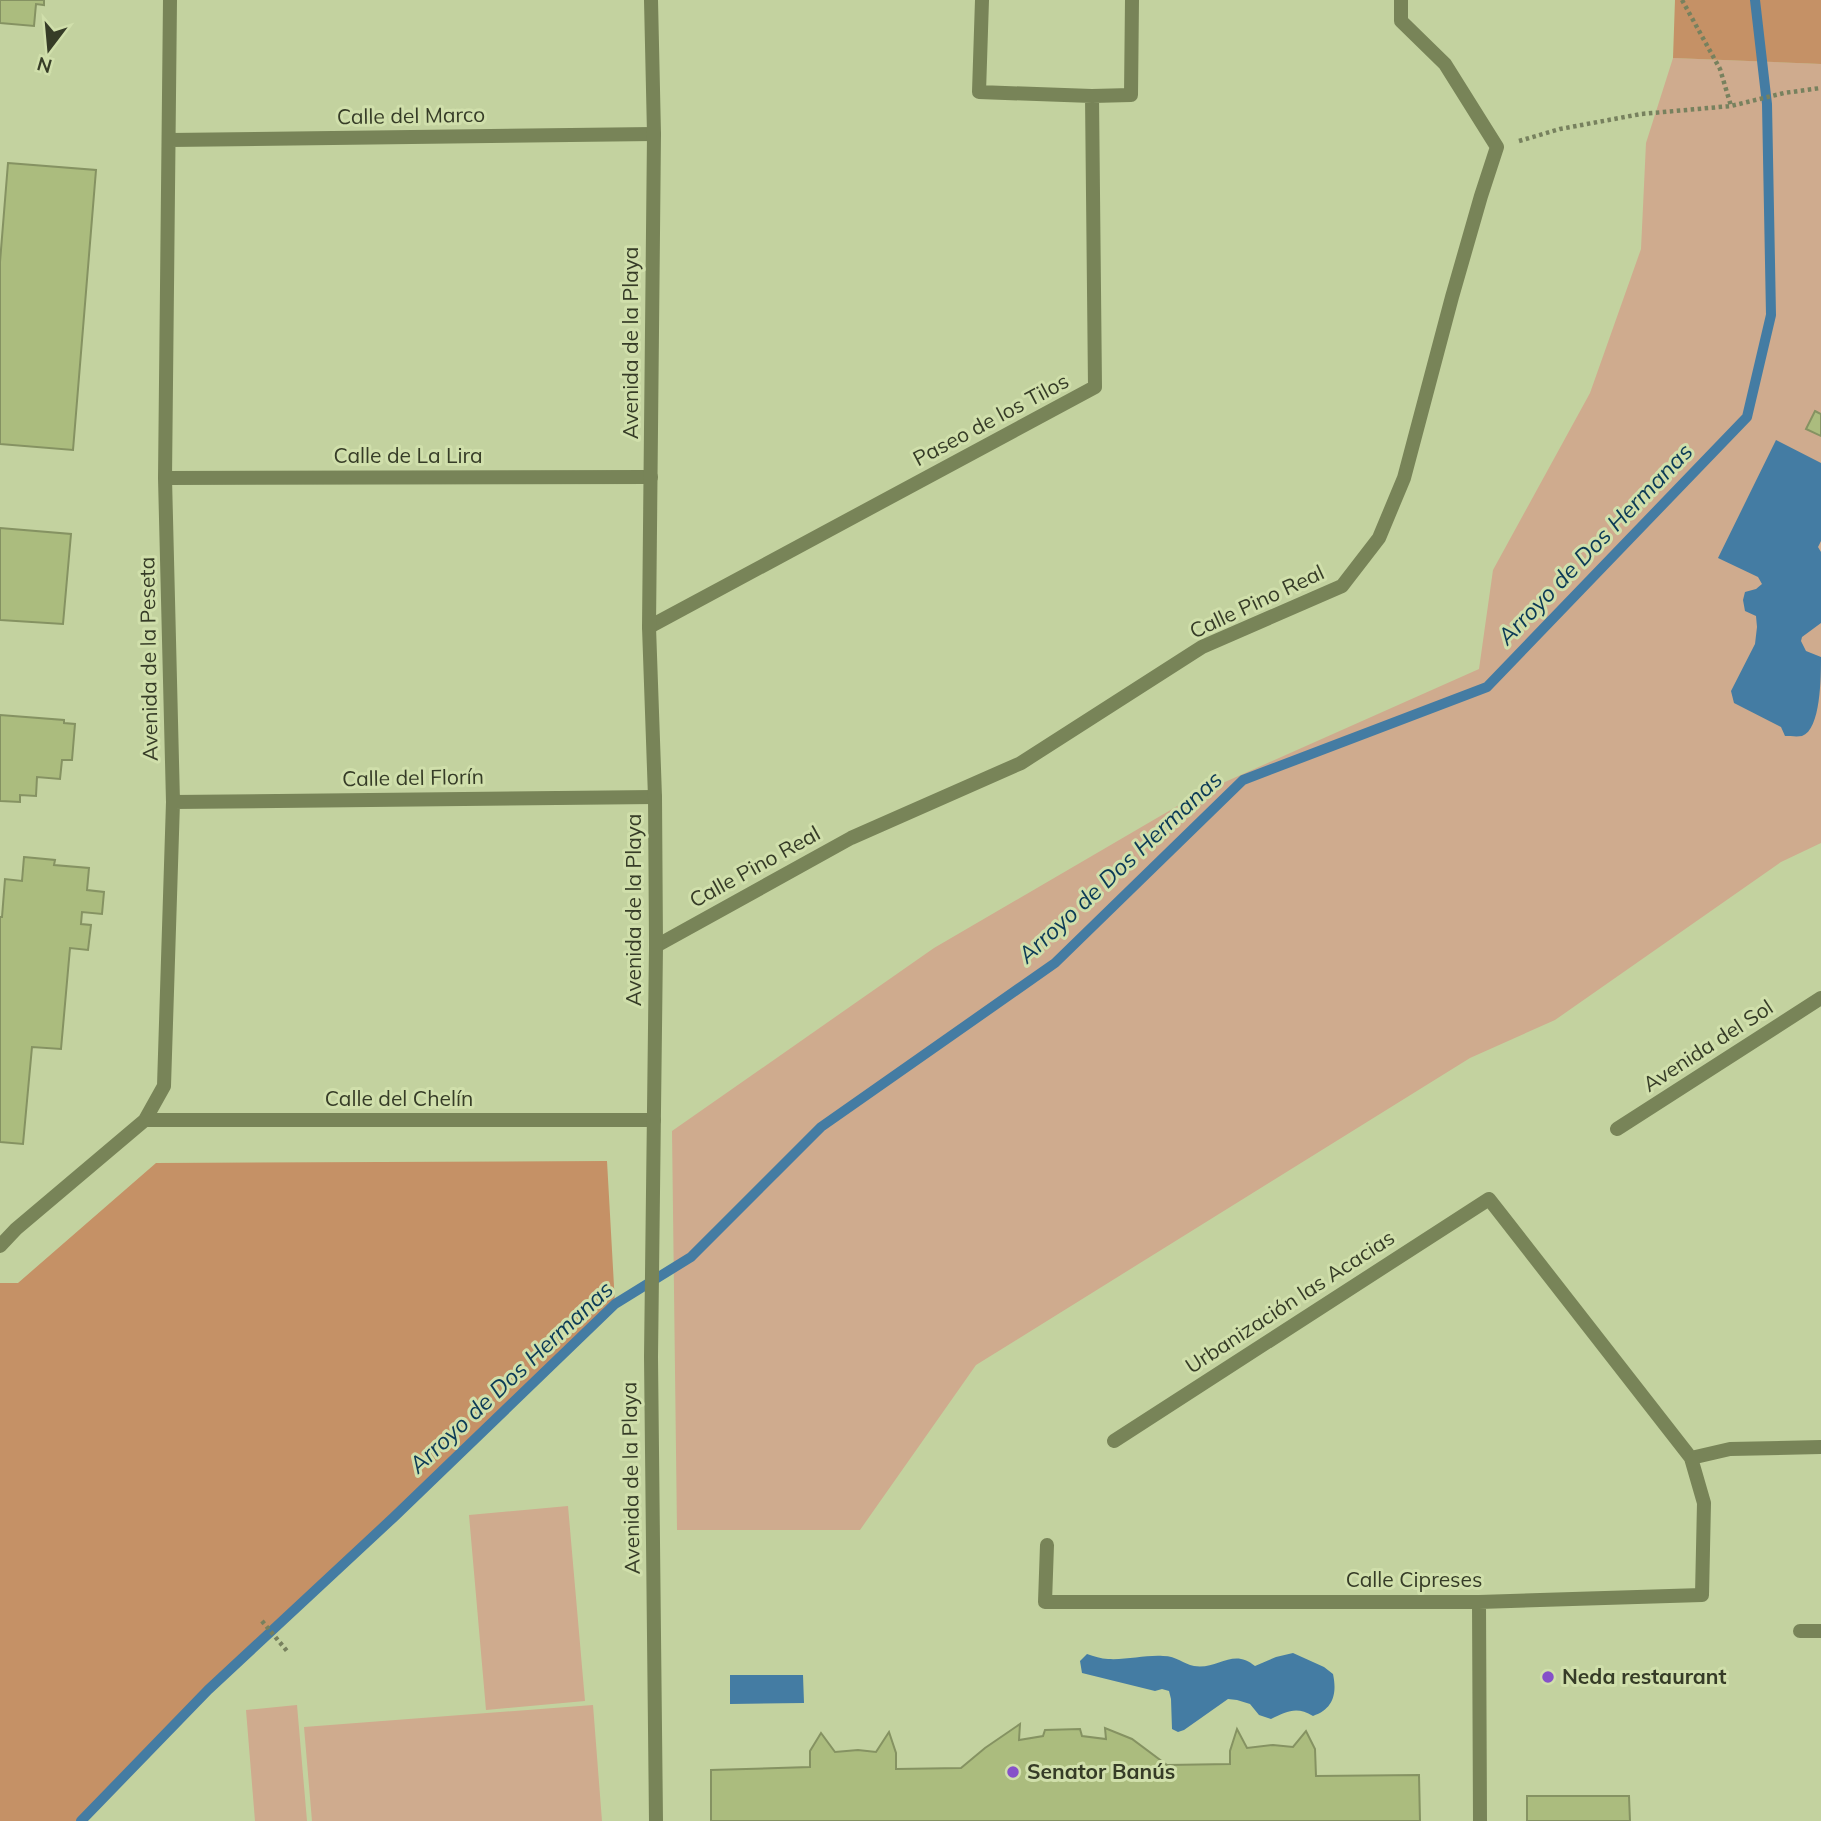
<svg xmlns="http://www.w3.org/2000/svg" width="1821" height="1821" viewBox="0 0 1821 1821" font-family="Mulish,sans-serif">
<rect width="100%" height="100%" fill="#c3d29f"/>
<path fill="#cfab8e" d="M 1673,58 L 1821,64 L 1821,843 L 1781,862 L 1555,1020 L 1470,1058 L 976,1365 L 860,1530 L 677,1530 L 672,1131 L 934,948 L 1198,794 L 1479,669 L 1493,570 L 1590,393 L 1641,249 L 1646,143 Z
M 568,1506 L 585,1701 L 486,1710 L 469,1515 Z
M 297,1705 L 307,1821 L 255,1821 L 246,1710 Z
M 593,1705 L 602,1821 L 312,1821 L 304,1727 Z"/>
<path fill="#c59166" d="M 1675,0 L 1821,0 L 1821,64 L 1673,58 Z
M 607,1161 L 615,1304 L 394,1517 L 208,1690 L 81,1821 L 0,1821 L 0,1283 L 18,1283 L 156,1163 Z"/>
<path fill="#447ca3" d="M 1776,440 L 1821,463 L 1821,541 L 1818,547 L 1821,552 L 1821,623 L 1802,637 L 1801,641 L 1806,651 L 1821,657 C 1821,676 1821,730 1802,736 C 1797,737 1790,736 1785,736 L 1781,727 L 1734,703 L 1731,691 L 1755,644 L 1757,627 L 1756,616 L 1745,611 L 1743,600 L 1745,592 L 1756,589 L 1762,584 L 1758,577 L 1718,558 Z
M 1293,1653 L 1324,1667 L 1333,1674 C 1337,1693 1334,1709 1313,1716 C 1297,1706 1287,1711 1271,1719 L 1259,1715 L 1250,1704 L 1237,1700 L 1228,1699 L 1184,1730 L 1178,1732 L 1172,1729 L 1171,1699 L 1169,1691 L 1162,1689 L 1155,1691 L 1082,1673 L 1080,1661 L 1087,1654 C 1094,1656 1101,1659 1108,1659 C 1127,1660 1145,1655 1163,1656 C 1177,1656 1183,1664 1194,1666 C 1218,1670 1233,1647 1255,1666 L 1276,1657 Z
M 730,1675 L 803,1675 L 804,1703 L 730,1704 Z"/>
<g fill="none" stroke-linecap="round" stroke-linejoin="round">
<path stroke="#447ca3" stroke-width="10" d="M 81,1821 L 208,1690 L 394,1517 L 615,1304 L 691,1257 L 821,1127 L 1055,963 L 1243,780 L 1487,687 L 1747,417 L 1771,315 L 1767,104 L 1755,0"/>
</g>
<path fill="#abbc7e" stroke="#859262" stroke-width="2" d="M 0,0 L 44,0 L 44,5 L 36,4 L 34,26 L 0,23 Z
M 8,163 L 96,170 L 73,450 L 0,444 L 0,262 Z
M 1815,411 L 1821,414 L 1821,436 L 1806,429 Z
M 0,528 L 71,534 L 63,624 L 0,620 Z
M 0,715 L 64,720 L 64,723 L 75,724 L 72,760 L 62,760 L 60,779 L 37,777 L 36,796 L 20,795 L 20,802 L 0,801 Z
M 24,857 L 55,860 L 54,865 L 89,868 L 87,890 L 104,892 L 102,914 L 82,912 L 81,924 L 91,925 L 88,950 L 70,948 L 61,1049 L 32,1047 L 23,1144 L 0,1142 L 0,917 L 2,917 L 5,879 L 22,881 Z
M 1020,1724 L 1019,1740 L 1043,1736 L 1045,1730 L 1080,1729 L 1082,1736 L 1106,1739 L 1105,1728 L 1132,1739 L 1167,1765 L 1230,1764 L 1230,1751 L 1237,1729 L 1247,1748 L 1273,1745 L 1293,1747 L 1306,1731 L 1315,1749 L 1316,1776 L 1419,1775 L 1420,1821 L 711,1821 L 711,1770 L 810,1767 L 810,1751 L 821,1733 L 835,1752 L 858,1750 L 876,1752 L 889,1732 L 896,1753 L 896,1769 L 961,1768 L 985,1748 Z
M 1527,1796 L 1629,1796 L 1630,1821 L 1527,1821 Z"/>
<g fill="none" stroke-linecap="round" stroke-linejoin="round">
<path stroke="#77815e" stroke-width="4.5" stroke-dasharray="3.5 3.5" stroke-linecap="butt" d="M 1682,0 L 1720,69 L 1731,106
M 1519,141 L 1560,129 L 1641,114 L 1731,106 L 1784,93 L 1821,88
M 262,1621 L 287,1651"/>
<path stroke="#788458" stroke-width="14" d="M 1800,1631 L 1821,1631"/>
<path stroke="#788458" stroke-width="14" d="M 982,0 L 979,92 L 1092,96 L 1131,95 L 1132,0
M 170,140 L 654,134
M 165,478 L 651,477
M 649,627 L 1095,387 L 1092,96
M 173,802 L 655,797
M 656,946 L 851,838 L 1021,763 L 1202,647 L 1342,586 L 1379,538 L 1404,478 L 1452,297 L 1481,196 L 1497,147 L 1445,64 L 1401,21 L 1401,0
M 145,1120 L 654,1120
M 1617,1129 L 1821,998
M 0,1246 L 16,1229 L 145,1120 L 164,1086 L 173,802 L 165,478 L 170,0
M 1691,1458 L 1730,1449 L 1821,1447
M 1047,1545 L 1045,1602 L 1479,1602 L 1702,1595 L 1704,1503 L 1691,1458 L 1489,1199 L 1114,1441
M 1479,1602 L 1480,1821"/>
<path stroke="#788458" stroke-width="14" d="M 651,0 L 654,134 L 649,627 L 655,797 L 656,946 L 651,1357 L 656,1821"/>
</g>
<g fill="#8651c9" stroke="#d0dfab" stroke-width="2.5">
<circle cx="1548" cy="1677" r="7"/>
<circle cx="1013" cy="1772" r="7"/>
</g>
<g text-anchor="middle" stroke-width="6" stroke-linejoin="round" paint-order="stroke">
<g font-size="21" fill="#363c27" stroke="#d0dfab">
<text transform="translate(411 116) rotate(-1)" y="7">Calle del Marco</text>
<text transform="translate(631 343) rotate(-90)" y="7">Avenida de la Playa</text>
<text transform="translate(991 420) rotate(-28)" y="7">Paseo de los Tilos</text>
<text x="408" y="463">Calle de La Lira</text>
<text transform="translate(1257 602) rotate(-25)" y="7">Calle Pino Real</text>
<text transform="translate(149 659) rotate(-91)" y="7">Avenida de la Peseta</text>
<text transform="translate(413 778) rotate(-1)" y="7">Calle del Florín</text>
<text transform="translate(755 867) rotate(-29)" y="7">Calle Pino Real</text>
<text transform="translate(634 910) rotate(-90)" y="7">Avenida de la Playa</text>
<text transform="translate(1708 1046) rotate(-33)" y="7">Avenida del Sol</text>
<text x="399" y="1106">Calle del Chelín</text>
<text transform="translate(1290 1302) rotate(-33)" y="7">Urbanización las Acacias</text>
<text transform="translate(631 1478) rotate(-91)" y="7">Avenida de la Playa</text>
<text x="1414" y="1587">Calle Cipreses</text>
</g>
<g font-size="21" font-weight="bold" fill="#363c27" stroke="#d0dfab" text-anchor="start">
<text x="1562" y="1684">Neda restaurant</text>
<text x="1027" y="1779">Senator Banús</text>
</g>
<g font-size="23" font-style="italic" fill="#0b3a56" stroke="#d0dfab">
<text transform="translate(1595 544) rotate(-46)" y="8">Arroyo de Dos Hermanas</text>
<text transform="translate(1120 867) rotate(-43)" y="8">Arroyo de Dos Hermanas</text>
<text transform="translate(511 1377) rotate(-43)" y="8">Arroyo de Dos Hermanas</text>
</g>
</g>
<g transform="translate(49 49) rotate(196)" stroke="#d0dfab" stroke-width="5" paint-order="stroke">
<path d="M0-5L12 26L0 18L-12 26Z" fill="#363c27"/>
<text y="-10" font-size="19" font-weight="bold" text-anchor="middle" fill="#363c27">N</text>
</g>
</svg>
